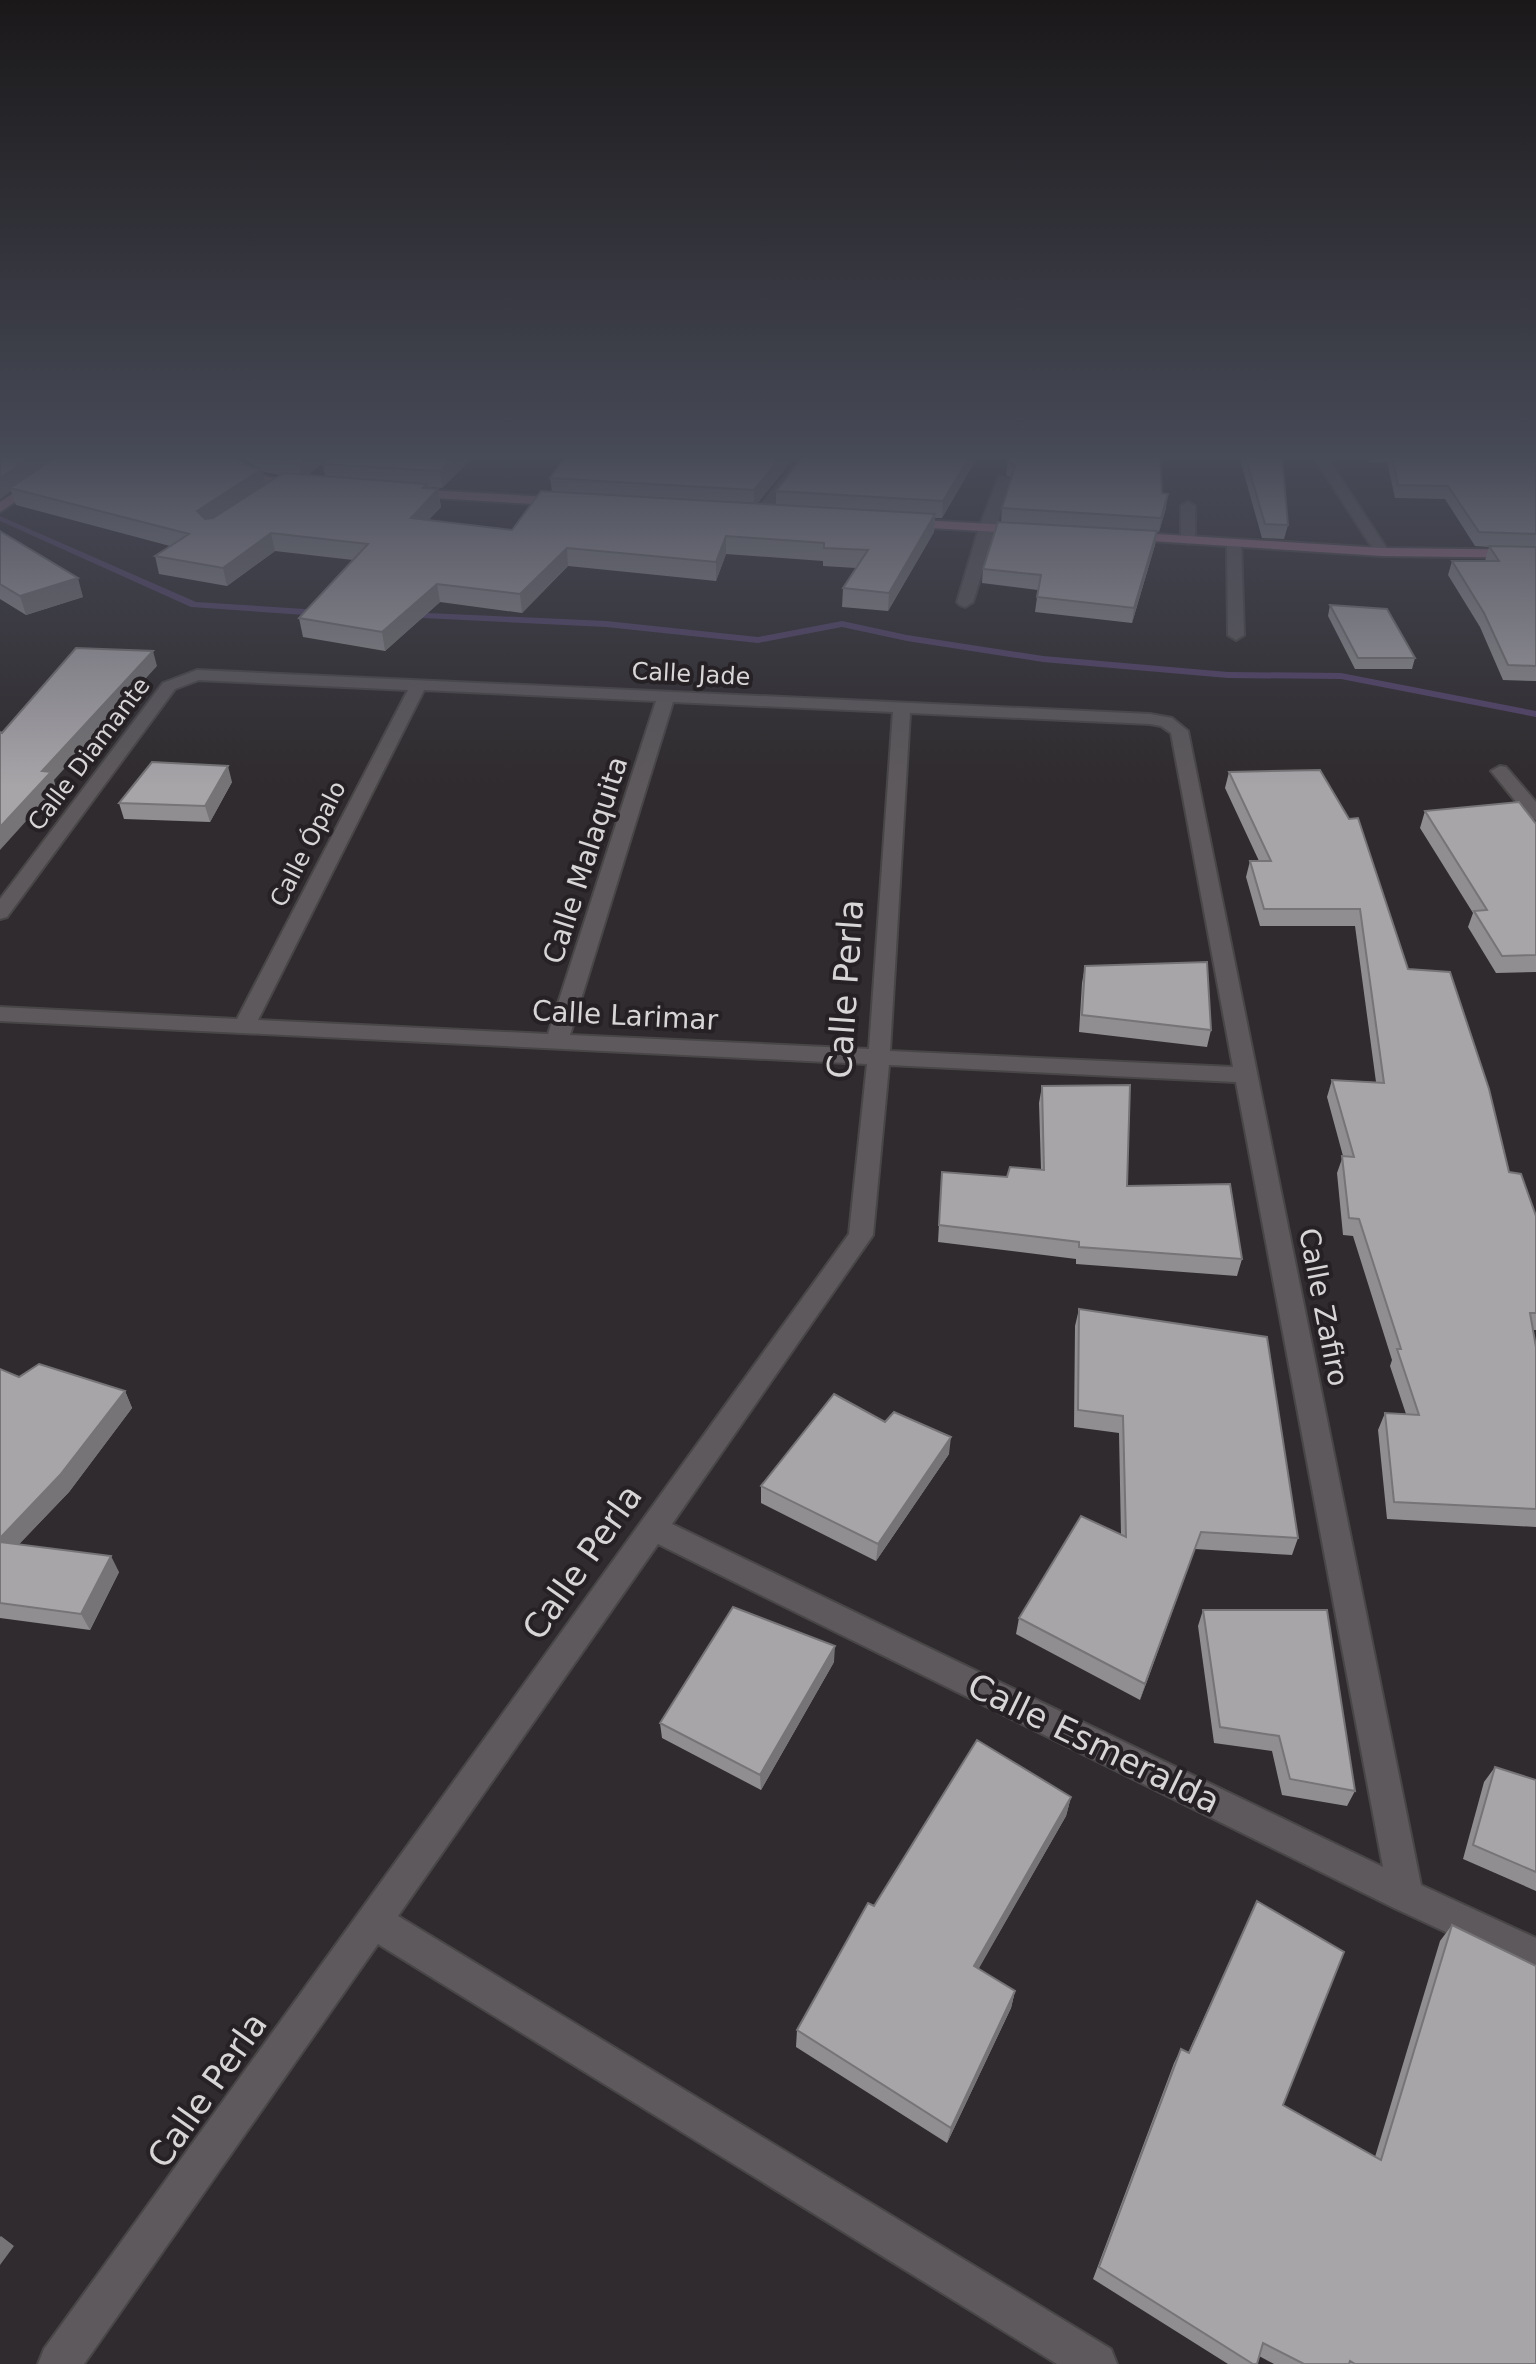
<svg xmlns="http://www.w3.org/2000/svg" width="1536" height="2364" viewBox="0 0 1536 2364" font-family="'DejaVu Sans',sans-serif">
<rect width="100%" height="100%" fill="#2f2b2e"/>
<g fill="none" stroke-linecap="round" stroke-linejoin="round">
<path fill="#54436a" fill-rule="evenodd" d="M 0,516 L 196,602 L 320,610 L 324,613 L 320,616 L 191,607 L 0,521 Z
M 405,612 L 606,621 L 758,637 L 842,621 L 907,635 L 1043,656 L 1228,672 L 1341,673 L 1536,711 L 1536,717 L 1341,679 L 1228,678 L 1043,662 L 907,641 L 842,627 L 758,643 L 606,627 L 402,617 L 402,613 Z"/>
<g stroke="#494648" stroke-width="4">
<path id="minor" d="M 800,456 L 813,456 L 765,517 L 755,517 L 755,511 Z
M 1313,456 L 1326,456 L 1389,552 L 1387,555 L 1377,555 Z
M 999,476 L 1011,479 L 973,602 L 965,607 L 960,605 L 957,602 L 979,528 Z
M 1188,502 L 1195,506 L 1195,540 L 1188,544 L 1181,540 L 1181,506 Z
M 1234,539 L 1241,543 L 1244,635 L 1236,640 L 1228,635 L 1227,543 Z
M 197,670 L 1150,714 L 1172,718 L 1188,731 L 1421,1885 L 1536,1938 L 1536,1974 L 1394,1908 L 658,1544 L 398,1916 L 1111,2349 L 1117,2364 L 1057,2364 L 378,1944 L 84,2364 L 38,2364 L 44,2349 L 849,1234 L 867,1064 L 0,1021 L 0,1007 L 237,1019 L 408,690 L 199,680 L 175,689 L 7,917 L 0,919 L 0,899 L 163,683 ZM 424,690 L 656,701 L 548,1034 L 258,1020 ZM 673,702 L 893,712 L 869,1049 L 570,1035 ZM 910,713 L 1150,724 L 1161,726 L 1171,733 L 1233,1067 L 890,1051 ZM 889,1065 L 1236,1082 L 1383,1867 L 672,1524 L 873,1235 Z
M 1500,766 L 1506,767 L 1536,802 L 1536,820 L 1529,818 L 1491,771 Z"/>
</g>
<g stroke="#494648" stroke-width="4">
<path id="major" d="M 69,456 L 84,456 L 0,512 L 0,502 Z
M 217,456 L 233,456 L 263,475 L 309,486 L 302,490 L 254,481 Z
M 407,489 L 566,498 L 573,502 L 566,506 L 402,496 L 402,490 Z
M 902,519 L 1029,526 L 1036,530 L 1029,534 L 897,526 L 895,523 Z
M 1125,532 L 1382,548 L 1536,550 L 1536,558 L 1382,556 L 1120,539 L 1120,533 Z"/>
</g>
<use href="#minor" fill="#5d595c" fill-rule="evenodd"/>
<use href="#major" fill="#a07087" fill-rule="evenodd"/>
</g>
<path fill="#908e91" fill-rule="evenodd" d="M 0,456 L 249,466 L 258,468 L 239,456 L 331,456 L 308,475 L 325,476 L 323,464 L 332,456 L 474,456 L 442,488 L 427,487 L 438,489 L 441,507 L 428,520 L 512,530 L 552,491 L 550,478 L 566,456 L 796,456 L 757,504 L 776,505 L 776,491 L 803,456 L 978,456 L 942,518 L 935,518 L 934,532 L 888,611 L 842,607 L 843,588 L 856,568 L 823,566 L 823,561 L 726,554 L 716,581 L 568,566 L 522,613 L 440,602 L 385,651 L 303,637 L 299,618 L 353,560 L 275,551 L 227,586 L 159,574 L 155,556 L 170,546 L 16,505 L 11,491 L 0,499 ZM 263,471 L 264,472 L 280,475 L 265,484 Z
M 1239,456 L 1282,456 L 1288,525 L 1284,539 L 1262,538 Z
M 1368,456 L 1536,456 L 1536,681 L 1503,680 L 1480,627 L 1448,575 L 1452,561 L 1485,561 L 1489,547 L 1475,546 L 1445,499 L 1395,498 L 1387,462 L 1369,462 Z
M 1008,461 L 1162,493 L 1166,508 L 1159,532 L 1157,531 L 1155,545 L 1132,623 L 1035,612 L 1038,590 L 982,583 L 983,569 L 1001,522 L 1002,508 L 1012,478 L 1006,475 Z
M 0,531 L 83,597 L 26,615 L 0,599 Z
M 1330,605 L 1415,658 L 1412,669 L 1355,669 L 1328,616 Z
M 1320,770 L 1408,969 L 1509,1172 L 1536,1216 L 1536,1330 L 1533,1330 L 1536,1347 L 1536,1527 L 1387,1519 L 1378,1430 L 1385,1413 L 1406,1414 L 1390,1366 L 1392,1360 L 1353,1236 L 1343,1235 L 1337,1173 L 1343,1156 L 1327,1097 L 1332,1080 L 1376,1082 L 1355,926 L 1260,926 L 1246,877 L 1250,861 L 1259,861 L 1225,788 L 1229,772 Z
M 232,782 L 210,822 L 124,819 L 119,803 Z
M 1425,811 L 1536,824 L 1536,972 L 1496,973 L 1468,927 L 1473,913 L 1420,828 Z
M 1085,966 L 1211,1030 L 1207,1047 L 1079,1032 L 1082,983 Z
M 1042,1086 L 1127,1186 L 1242,1259 L 1237,1276 L 1076,1264 L 1076,1259 L 938,1242 L 942,1172 L 1007,1177 L 1041,1169 L 1039,1103 Z
M 1079,1309 L 1298,1538 L 1292,1555 L 1195,1549 L 1140,1700 L 1016,1634 L 1019,1618 L 1121,1535 L 1119,1433 L 1074,1427 L 1075,1326 Z
M 0,1369 L 19,1377 L 125,1391 L 132,1408 L 69,1492 L 19,1544 L 119,1572 L 90,1630 L 0,1618 Z
M 885,1422 L 949,1454 L 876,1561 L 761,1503 L 761,1486 Z
M 1203,1610 L 1355,1791 L 1347,1806 L 1282,1795 L 1272,1751 L 1214,1743 L 1198,1626 Z
M 834,1662 L 761,1790 L 662,1738 L 660,1723 Z
M 1495,1767 L 1536,1780 L 1536,1891 L 1463,1859 L 1484,1782 Z
M 1071,1797 L 1066,1816 L 978,1969 L 1015,1991 L 1011,2008 L 947,2143 L 796,2047 L 797,2030 L 874,1906 Z
M 1257,1901 L 1283,2105 L 1375,2157 L 1440,1941 L 1452,1925 L 1536,2364 L 1274,2364 L 1259,2356 L 1257,2364 L 1228,2364 L 1093,2279 L 1174,2063 L 1181,2049 L 1188,2053 Z"/>
<path fill="#767476" d="M 33,456 L 63,456 L 10,488 L 11,491 L 0,499 L 0,478 Z
M 306,456 L 331,456 L 302,479 L 299,462 Z
M 455,456 L 474,456 L 442,488 L 440,471 Z
M 782,456 L 796,456 L 754,507 L 754,490 Z
M 970,456 L 978,456 L 942,518 L 943,501 Z
M 262,469 L 266,486 L 201,529 L 197,511 Z
M 427,484 L 429,499 L 438,489 L 441,507 L 414,536 L 411,518 L 423,488 Z
M 1168,494 L 1166,508 L 1159,532 L 1161,518 Z
M 935,514 L 934,532 L 888,611 L 889,593 Z
M 1157,531 L 1155,545 L 1132,623 L 1134,608 Z
M 271,533 L 275,551 L 227,586 L 223,568 Z
M 726,536 L 726,554 L 716,581 L 716,562 Z
M 567,548 L 568,566 L 522,613 L 520,594 Z
M 78,578 L 83,597 L 26,615 L 20,596 Z
M 437,584 L 440,602 L 385,651 L 382,632 Z
M 153,651 L 157,666 L 54,780 L 56,788 L 0,850 L 0,827 L 42,771 Z
M 228,766 L 232,782 L 210,822 L 205,806 Z
M 125,1391 L 132,1408 L 69,1492 L 6,1558 L 0,1547 L 0,1538 Z
M 951,1437 L 949,1454 L 876,1561 L 878,1544 Z
M 1201,1532 L 1195,1549 L 1140,1700 L 1145,1684 Z
M 111,1556 L 119,1572 L 90,1630 L 81,1614 Z
M 835,1646 L 834,1662 L 761,1790 L 760,1775 Z
M 1071,1797 L 1066,1816 L 970,1984 L 974,1966 Z
M 1015,1991 L 1011,2008 L 947,2143 L 951,2128 Z
M 1,2236 L 14,2246 L 0,2265 L 0,2237 Z"/>
<path fill="#a8a5a9" stroke="#767476" stroke-width="2" d="M 0,456 L 33,456 L 0,478 Z
M 58,456 L 234,456 L 249,466 L 262,469 L 197,511 L 205,519 L 213,518 L 283,473 L 427,484 L 423,488 L 438,489 L 411,518 L 512,530 L 541,491 L 935,514 L 889,593 L 843,588 L 868,550 L 824,548 L 824,543 L 726,536 L 716,562 L 567,548 L 520,594 L 437,584 L 382,632 L 299,618 L 368,544 L 271,533 L 223,568 L 155,556 L 189,534 L 10,488 Z
M 267,456 L 306,456 L 299,462 Z
M 332,456 L 455,456 L 440,471 L 323,464 Z
M 566,456 L 782,456 L 754,490 L 550,478 Z
M 803,456 L 970,456 L 943,501 L 776,491 Z
M 1009,456 L 1160,456 L 1162,493 L 1168,494 L 1161,518 L 1002,508 L 1015,466 L 1008,461 Z
M 1245,456 L 1282,456 L 1288,525 L 1265,524 Z
M 1392,456 L 1536,456 L 1536,534 L 1479,532 L 1448,486 L 1398,485 Z
M 998,522 L 1157,531 L 1134,608 L 1037,597 L 1041,575 L 983,569 Z
M 0,531 L 78,578 L 20,596 L 0,584 Z
M 1489,546 L 1536,547 L 1536,666 L 1508,665 L 1484,613 L 1452,561 L 1499,561 Z
M 1330,605 L 1387,609 L 1415,658 L 1358,658 Z
M 76,648 L 153,651 L 42,771 L 51,772 L 0,827 L 0,732 L 2,733 Z
M 152,762 L 228,766 L 205,806 L 119,803 Z
M 1320,770 L 1349,819 L 1358,818 L 1408,969 L 1450,972 L 1489,1089 L 1509,1172 L 1521,1174 L 1536,1216 L 1536,1313 L 1530,1313 L 1536,1347 L 1536,1509 L 1394,1502 L 1385,1413 L 1419,1415 L 1397,1349 L 1401,1349 L 1359,1219 L 1349,1218 L 1342,1156 L 1354,1157 L 1332,1080 L 1384,1083 L 1360,909 L 1264,909 L 1250,861 L 1271,861 L 1229,772 Z
M 1519,802 L 1536,824 L 1536,955 L 1502,956 L 1474,911 L 1487,910 L 1425,811 Z
M 1207,962 L 1211,1030 L 1082,1015 L 1085,966 Z
M 1130,1085 L 1127,1186 L 1230,1184 L 1242,1259 L 1079,1247 L 1079,1242 L 939,1225 L 942,1172 L 1007,1177 L 1010,1167 L 1044,1170 L 1042,1086 Z
M 1079,1309 L 1267,1337 L 1298,1538 L 1201,1532 L 1145,1684 L 1019,1618 L 1081,1516 L 1126,1537 L 1123,1416 L 1078,1410 Z
M 39,1364 L 125,1391 L 60,1475 L 0,1538 L 0,1369 L 19,1377 Z
M 834,1394 L 885,1422 L 894,1412 L 951,1437 L 878,1544 L 761,1486 Z
M 0,1542 L 111,1556 L 81,1614 L 0,1603 Z
M 733,1607 L 835,1646 L 760,1775 L 660,1723 Z
M 1203,1610 L 1327,1610 L 1355,1791 L 1290,1779 L 1279,1736 L 1220,1727 Z
M 977,1740 L 1071,1797 L 974,1966 L 1015,1991 L 951,2128 L 797,2030 L 868,1903 L 874,1906 Z
M 1495,1767 L 1536,1780 L 1536,1872 L 1473,1845 Z
M 1257,1901 L 1344,1952 L 1283,2105 L 1381,2160 L 1452,1925 L 1536,1966 L 1536,2364 L 1355,2364 L 1350,2361 L 1349,2364 L 1304,2364 L 1263,2343 L 1257,2364 L 1253,2364 L 1099,2267 L 1181,2049 L 1189,2053 Z"/>
<linearGradient id="sky" x2="0" y2="1"><stop stop-color="#1a1819"/><stop offset="0.58" stop-color="#474a57"/><stop offset="1" stop-color="#474a57" stop-opacity="0"/></linearGradient>
<rect width="1536" height="787" fill="url(#sky)"/>
<g text-anchor="middle" stroke-width="8" stroke-linejoin="round" paint-order="stroke">
<g font-size="24" fill="#d8d5d7" stroke="#252124">
<text transform="translate(691 674) rotate(3)" y="8">Calle Jade</text>
<text transform="translate(89 754) rotate(-53)" y="8">Calle Diamante</text>
<text transform="translate(308 844) rotate(-63)" y="8">Calle Ópalo</text>
</g>
<g font-size="28" fill="#d8d5d7" stroke="#252124">
<text transform="translate(585 860) rotate(-72)" y="10">Calle Malaquita</text>
<text transform="translate(625 1015) rotate(3)" y="10">Calle Larimar</text>
<text transform="translate(1324 1307) rotate(79)" y="10">Calle Zafiro</text>
</g>
<g font-size="34" fill="#d8d5d7" stroke="#252124">
<text transform="translate(845 989) rotate(-86)" y="12">Calle Perla</text>
<text transform="translate(582 1562) rotate(-55)" y="12">Calle Perla</text>
<text transform="translate(1094 1743) rotate(26)" y="12">Calle Esmeralda</text>
<text transform="translate(207 2090) rotate(-55)" y="12">Calle Perla</text>
</g>
</g>
</svg>
